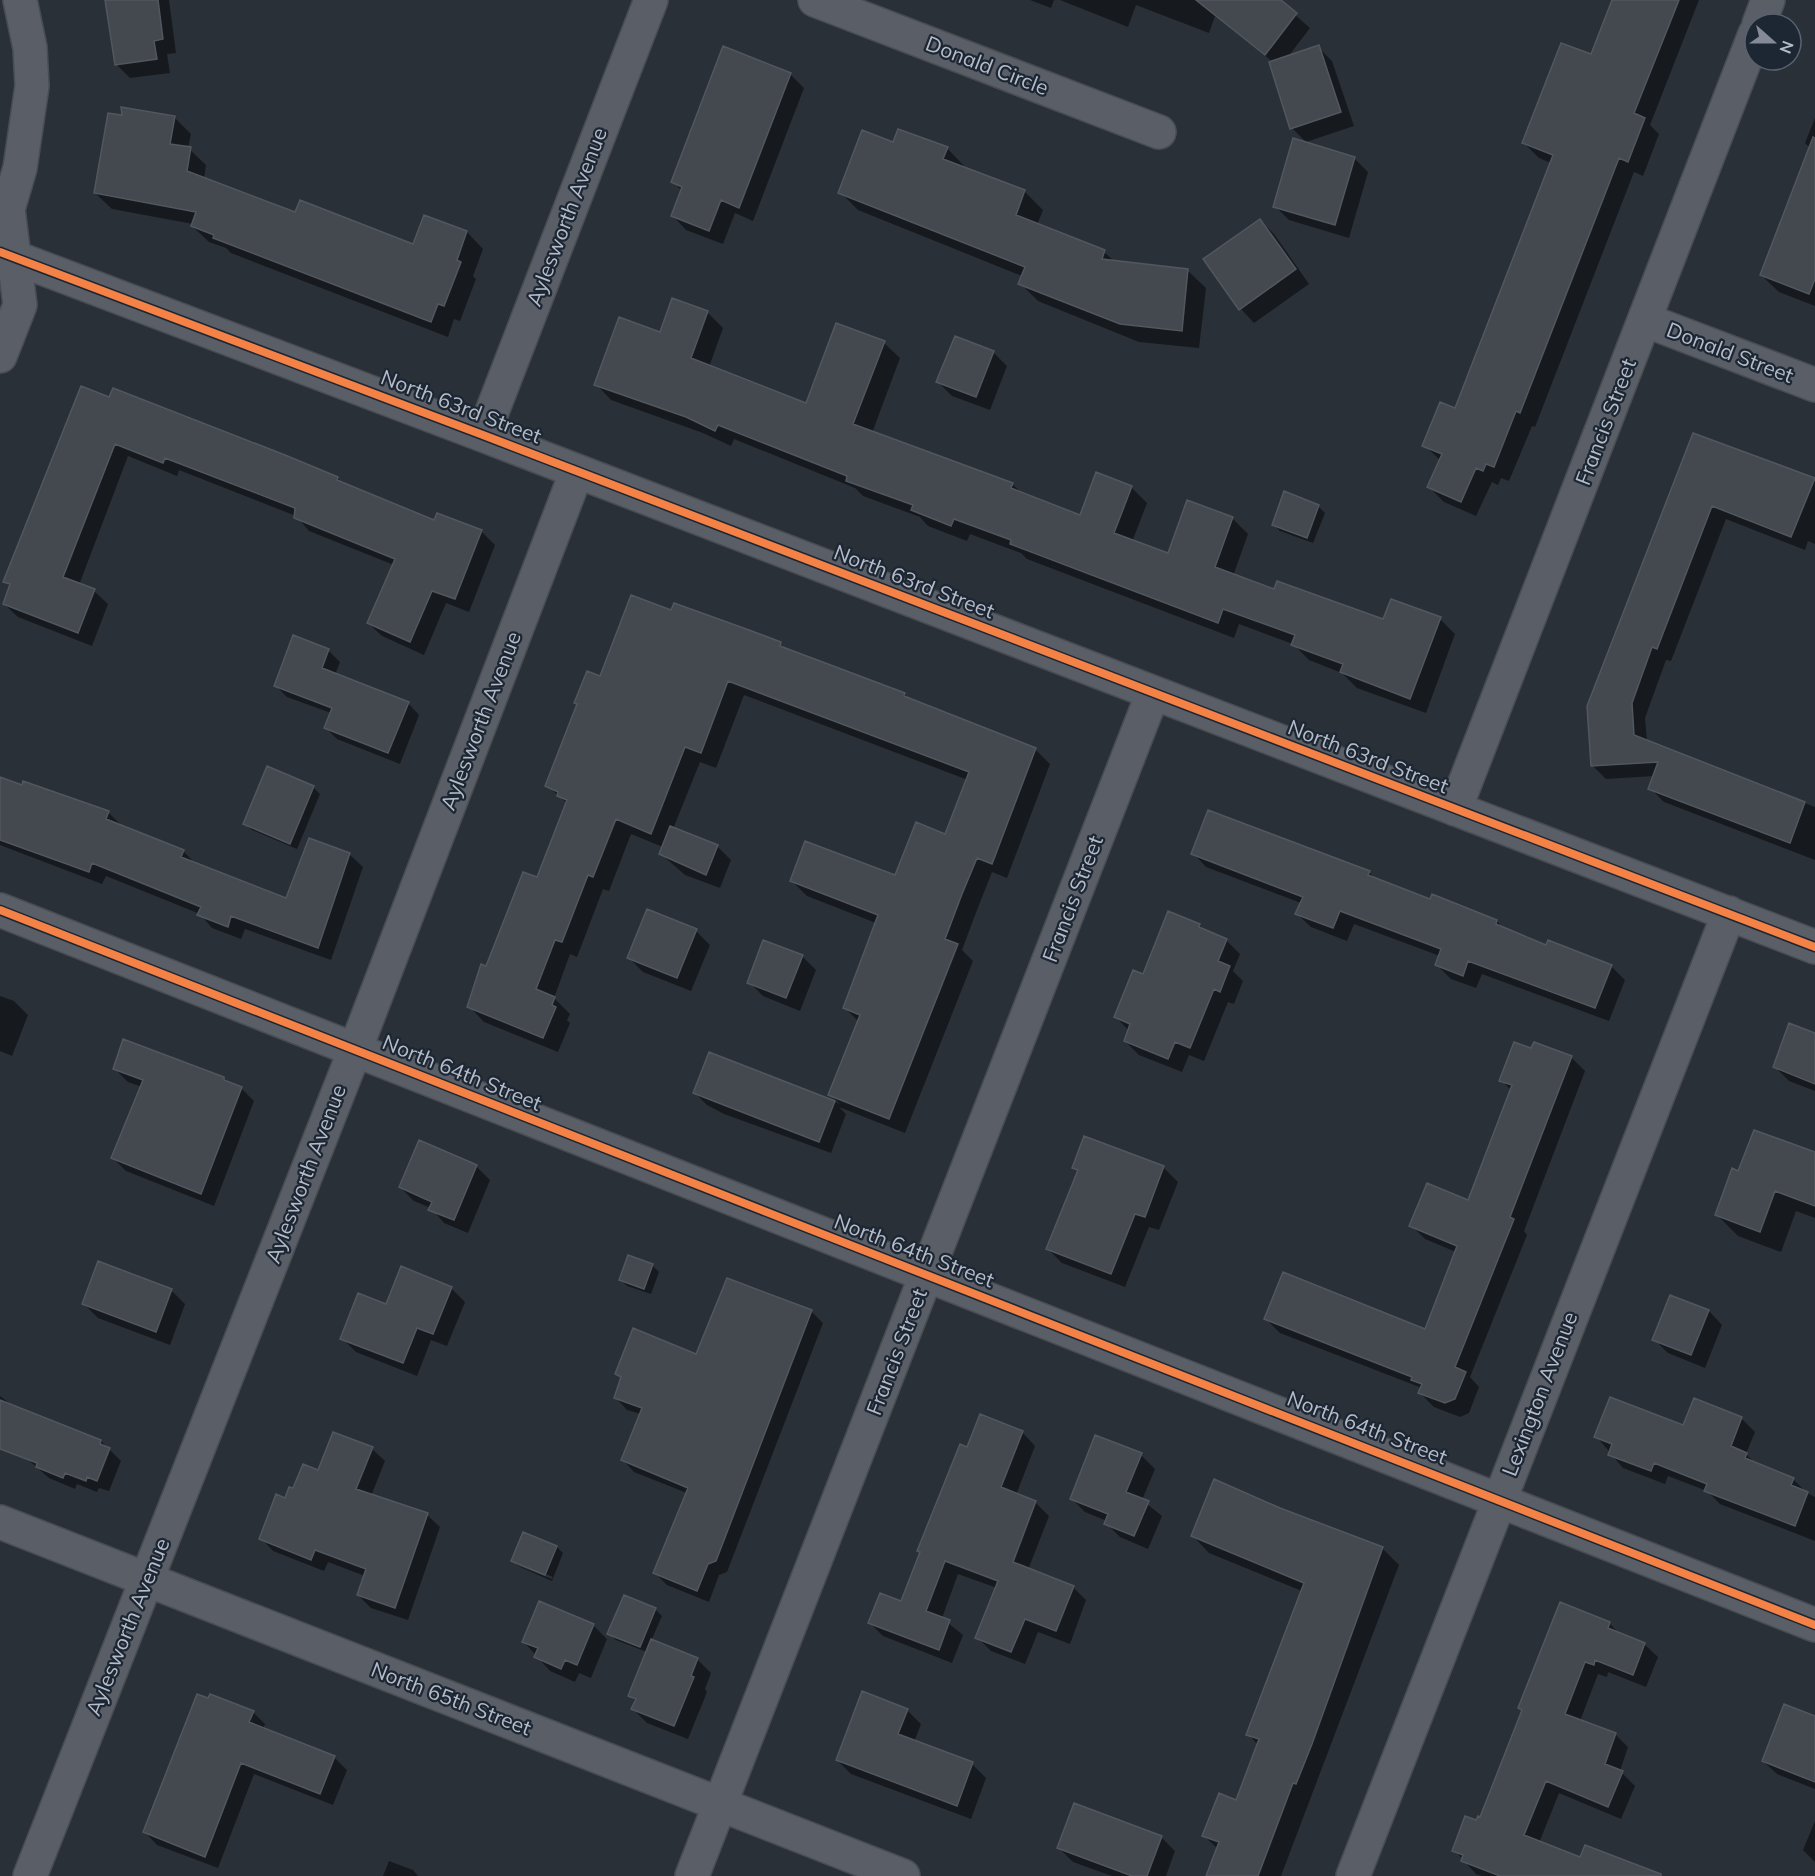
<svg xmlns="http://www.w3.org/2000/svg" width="1815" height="1876" viewBox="0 0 1815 1876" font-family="Mulish,sans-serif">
<rect width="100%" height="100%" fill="#2a3038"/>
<path fill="#0007" fill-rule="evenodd" d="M 107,0 L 169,0 L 176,53 L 167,54 L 170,73 L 130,78 L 116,64 Z
M 1030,0 L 1054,0 L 1051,8 Z
M 1060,0 L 1278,0 L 1310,28 L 1287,58 L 1318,47 L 1332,61 L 1354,126 L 1306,142 L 1292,128 L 1273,62 L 1215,16 L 1209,33 L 1136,5 L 1128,27 Z
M 1614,0 L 1699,0 L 1650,125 L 1659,134 L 1643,176 L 1634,172 L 1535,427 L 1532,426 L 1509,481 L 1501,478 L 1498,485 L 1492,482 L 1476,516 L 1444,502 L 1429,487 L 1441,461 L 1424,445 L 1456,410 L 1551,163 L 1539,158 L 1524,143 L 1592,56 Z
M 790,74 L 804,88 L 753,221 L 735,213 L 723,244 L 686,230 L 673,216 L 682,191 L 673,182 Z
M 174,117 L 191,134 L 188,148 L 206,165 L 204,179 L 296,214 L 414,246 L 425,217 L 467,232 L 483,249 L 473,276 L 476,279 L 460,321 L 454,319 L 448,337 L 231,253 L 226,248 L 209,242 L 192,226 L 193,224 L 112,209 L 95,193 Z
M 1815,118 L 1815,306 L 1779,292 L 1761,275 L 1810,148 L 1805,143 Z
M 894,144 L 947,148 L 965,167 L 964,169 L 1024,191 L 1043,210 L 1037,225 L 1104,252 L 1115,262 L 1187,270 L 1206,288 L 1199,348 L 1139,342 L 1038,301 L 1020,283 L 1022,276 L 858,210 L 840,192 Z
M 1354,158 L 1368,172 L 1349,238 L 1289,220 L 1275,206 Z
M 1260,220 L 1274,234 L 1309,284 L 1254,323 L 1241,309 Z
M 707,312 L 723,328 L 709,367 L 806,405 L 837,325 L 884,343 L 900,358 L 872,433 L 1012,484 L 1023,494 L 1081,517 L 1131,487 L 1147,503 L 1132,542 L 1168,555 L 1232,518 L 1248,534 L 1233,576 L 1275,591 L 1384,621 L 1440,619 L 1455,634 L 1426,713 L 1357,688 L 1342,673 L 1309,660 L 1293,644 L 1239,624 L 1234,638 L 1027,559 L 1021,553 L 970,534 L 967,541 L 928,526 L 920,517 L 863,496 L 855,488 L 734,439 L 731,446 L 703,433 L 611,400 L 596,384 L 661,334 Z
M 993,352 L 1007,366 L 990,410 L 952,396 L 938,382 Z
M 82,388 L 337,478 L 344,485 L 435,522 L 481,531 L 495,545 L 469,612 L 446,603 L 424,655 L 382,636 L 368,623 L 394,565 L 309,531 L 296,516 L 179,470 L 177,476 L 128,456 L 79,585 L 94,591 L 108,604 L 92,646 L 18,617 L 4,604 L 11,587 L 5,581 Z
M 1694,435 L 1815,479 L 1815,544 L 1808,541 L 1805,550 L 1726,519 L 1671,661 L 1666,660 L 1645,718 L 1647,741 L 1815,807 L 1815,860 L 1664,802 L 1650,788 L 1655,776 L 1606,779 L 1592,765 Z
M 1318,506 L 1325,513 L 1313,543 L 1280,531 L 1274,525 Z
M 672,612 L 780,644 L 786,650 L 904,694 L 910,700 L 1035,749 L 1050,764 L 1007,878 L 992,872 L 977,910 L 962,950 L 973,961 L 905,1133 L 839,1107 L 846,1114 L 831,1153 L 724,1114 L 707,1105 L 695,1093 L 709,1054 L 840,1104 L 830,1095 L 859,1022 L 845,1008 L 876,923 L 807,896 L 792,881 L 896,877 L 946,836 L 968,780 L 744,695 L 716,768 L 700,762 L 673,829 L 717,846 L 731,860 L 720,888 L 685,875 L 661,854 L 663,847 L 631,834 L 609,891 L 603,889 L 577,957 L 570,954 L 554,998 L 570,1014 L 567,1020 L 570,1023 L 558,1052 L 484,1022 L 469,1006 L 487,968 L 538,879 L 567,803 L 546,785 L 601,678 Z
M 328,650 L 340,662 L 335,675 L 408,703 L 419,715 L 400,764 L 337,739 L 326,728 L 331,713 L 287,697 L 276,686 Z
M 0,779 L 108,812 L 121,825 L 183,851 L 197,865 L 287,900 L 349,854 L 363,867 L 331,960 L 245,929 L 241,939 L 212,928 L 200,914 L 106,876 L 102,884 L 0,845 Z
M 313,787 L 320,794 L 297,849 L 252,830 L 245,824 Z
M 1193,853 L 1369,872 L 1376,880 L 1497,921 L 1505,930 L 1547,947 L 1611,966 L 1625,980 L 1609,1021 L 1482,974 L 1476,988 L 1451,979 L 1437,965 L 1440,956 L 1354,924 L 1347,941 L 1311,927 L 1297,914 L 1301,903 L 1206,867 Z
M 1199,925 L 1206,932 L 1226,940 L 1240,954 L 1233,971 L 1243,981 L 1234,1004 L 1228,1002 L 1204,1061 L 1189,1055 L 1182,1072 L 1139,1055 L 1125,1041 L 1129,1031 L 1116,1017 L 1143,976 Z
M 696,931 L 710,945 L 691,991 L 643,972 L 629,958 Z
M 802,956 L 816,970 L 800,1011 L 763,996 L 749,982 Z
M 0,996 L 14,1001 L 28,1015 L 12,1056 L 0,1051 Z
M 1815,1034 L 1815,1091 L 1789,1081 L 1775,1067 Z
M 1532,1050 L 1571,1057 L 1585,1071 L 1524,1231 L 1527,1235 L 1470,1377 L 1479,1387 L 1469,1413 L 1460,1417 L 1434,1407 L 1420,1393 L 1422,1388 L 1280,1333 L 1266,1319 L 1426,1331 L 1456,1252 L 1425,1239 L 1411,1225 L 1468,1202 L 1511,1090 L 1501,1080 Z
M 115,1069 L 224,1079 L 241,1088 L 254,1101 L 214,1206 L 126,1171 L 113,1158 L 142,1087 L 128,1082 Z
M 1085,1138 L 1164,1168 L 1178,1182 L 1159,1230 L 1149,1227 L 1125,1287 L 1062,1263 L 1048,1249 L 1079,1172 L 1074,1168 Z
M 1815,1154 L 1815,1218 L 1796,1211 L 1781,1252 L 1738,1236 L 1717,1215 L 1739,1172 Z
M 476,1166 L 490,1180 L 468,1233 L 444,1223 L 431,1208 L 414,1201 L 400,1187 Z
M 652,1265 L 659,1272 L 651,1294 L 627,1286 L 620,1279 Z
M 451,1288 L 465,1302 L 447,1346 L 431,1340 L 417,1376 L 356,1352 L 342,1338 L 387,1306 Z
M 171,1290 L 185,1304 L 170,1345 L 98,1318 L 84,1304 Z
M 1671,1297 L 1709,1311 L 1722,1325 L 1705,1368 L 1668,1353 L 1654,1339 Z
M 811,1311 L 823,1323 L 727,1572 L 719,1575 L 709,1602 L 667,1585 L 655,1573 L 687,1493 L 634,1472 L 623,1460 L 641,1414 L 627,1410 L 616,1398 L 622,1379 L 616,1374 L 697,1356 Z
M 0,1396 L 14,1407 L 101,1441 L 121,1461 L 109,1491 L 99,1488 L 97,1492 L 77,1484 L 75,1489 L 49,1478 L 25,1457 L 0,1443 Z
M 1741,1418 L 1755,1432 L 1746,1454 L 1757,1465 L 1794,1480 L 1807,1493 L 1815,1497 L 1815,1541 L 1720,1504 L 1707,1491 L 1668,1476 L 1665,1484 L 1623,1468 L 1596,1436 Z
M 1022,1432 L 1035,1446 L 1016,1495 L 1036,1503 L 1049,1516 L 1028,1570 L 1073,1587 L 1086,1600 L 1070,1644 L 1038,1632 L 1025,1664 L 991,1651 L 977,1637 L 997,1588 L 958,1574 L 942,1618 L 963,1635 L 952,1663 L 883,1636 L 870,1623 L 902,1603 L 968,1449 Z
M 372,1449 L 385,1461 L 371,1496 L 427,1515 L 440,1527 L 408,1620 L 371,1608 L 358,1595 L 365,1576 L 328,1562 L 324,1571 L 273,1551 L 261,1538 L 294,1490 Z
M 1141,1455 L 1155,1469 L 1142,1500 L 1162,1516 L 1148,1549 L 1120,1537 L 1106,1523 L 1107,1521 L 1085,1512 L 1071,1498 Z
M 1280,1510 L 1382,1548 L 1399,1565 L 1281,1876 L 1208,1876 L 1218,1849 L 1204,1836 L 1237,1802 L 1258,1745 L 1248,1734 L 1302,1591 L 1209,1553 L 1193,1536 Z
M 557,1547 L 563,1553 L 552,1581 L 520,1567 L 513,1561 ZM 519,1563 L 553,1577 L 552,1579 L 519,1566 Z
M 655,1609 L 662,1616 L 651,1641 L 697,1659 L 711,1673 L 705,1689 L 707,1692 L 688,1739 L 647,1723 L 633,1709 L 636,1702 L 630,1695 L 647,1652 L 616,1640 L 609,1633 Z
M 1609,1623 L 1621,1635 L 1644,1644 L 1658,1657 L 1646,1687 L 1608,1672 L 1607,1677 L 1598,1674 L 1580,1721 L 1615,1734 L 1628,1747 L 1620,1771 L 1635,1786 L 1621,1819 L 1559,1793 L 1539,1843 L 1639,1876 L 1482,1876 L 1476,1874 L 1454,1850 L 1481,1818 Z
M 593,1625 L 607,1639 L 591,1678 L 579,1673 L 575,1682 L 550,1671 L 523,1641 Z
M 209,1700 L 253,1712 L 265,1724 L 263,1729 L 334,1757 L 347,1770 L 333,1805 L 254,1774 L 218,1868 L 157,1845 L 145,1832 Z
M 907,1710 L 921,1724 L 914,1742 L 972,1764 L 986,1778 L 971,1819 L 851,1774 L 837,1760 Z
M 1815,1717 L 1815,1789 L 1777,1774 L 1763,1761 Z
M 1815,1821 L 1815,1862 L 1803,1850 Z
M 1161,1837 L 1175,1851 L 1166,1876 L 1112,1876 L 1073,1862 L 1059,1848 Z
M 389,1861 L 413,1870 L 418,1876 L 383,1876 Z"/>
<path fill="#444950" stroke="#52575f" stroke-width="1.5" d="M 105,0 L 158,0 L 163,39 L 154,41 L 157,59 L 115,65 Z
M 1196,0 L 1281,0 L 1297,13 L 1265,55 Z
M 1612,0 L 1679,0 L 1634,113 L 1645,118 L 1628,162 L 1619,158 L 1520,413 L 1516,411 L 1494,467 L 1486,464 L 1483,471 L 1476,468 L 1461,502 L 1427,487 L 1442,454 L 1422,446 L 1440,402 L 1455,408 L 1553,155 L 1522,143 L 1561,43 L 1591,54 Z
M 1319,45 L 1341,112 L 1290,129 L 1269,62 Z
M 723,46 L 791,73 L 739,208 L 721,200 L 709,231 L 671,216 L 682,187 L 671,182 Z
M 121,107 L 175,116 L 170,144 L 191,147 L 187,171 L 295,212 L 300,200 L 413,244 L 424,215 L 467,231 L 457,260 L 461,262 L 444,306 L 438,304 L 431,322 L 213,238 L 214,235 L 191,226 L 196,212 L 94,193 L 108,113 L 122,115 Z
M 898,129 L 948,147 L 943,159 L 1025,190 L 1016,215 L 1105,250 L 1102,259 L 1188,269 L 1182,331 L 1120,324 L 1018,284 L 1025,267 L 838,193 L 862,130 L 893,142 Z
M 1813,137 L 1815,138 L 1815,279 L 1809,294 L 1760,275 Z
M 1293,138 L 1355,157 L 1335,225 L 1273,207 Z
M 1260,219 L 1296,269 L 1239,310 L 1203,259 Z
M 672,298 L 708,311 L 691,358 L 806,403 L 836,323 L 885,341 L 853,424 L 1013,483 L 1011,488 L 1080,515 L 1096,472 L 1132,486 L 1114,533 L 1168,553 L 1187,500 L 1233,517 L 1215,567 L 1274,589 L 1277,581 L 1383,619 L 1391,599 L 1441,617 L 1410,699 L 1340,672 L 1343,664 L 1291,645 L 1295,635 L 1223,609 L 1218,623 L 1010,544 L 1011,540 L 954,519 L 951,526 L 911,510 L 913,505 L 846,481 L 847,476 L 718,425 L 715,431 L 686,417 L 594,385 L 619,317 L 660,332 Z
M 955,336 L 994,351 L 976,397 L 936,382 Z
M 81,386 L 109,397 L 113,388 L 285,455 L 338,477 L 337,480 L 434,520 L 437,513 L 482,530 L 455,599 L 432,591 L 410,642 L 367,623 L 395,559 L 294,518 L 295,508 L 165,458 L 163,463 L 115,444 L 63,577 L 95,589 L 78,633 L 3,604 L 10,584 L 3,582 Z
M 1693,433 L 1815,478 L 1791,537 L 1712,506 L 1657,649 L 1652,647 L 1632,703 L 1634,735 L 1805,802 L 1790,843 L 1648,789 L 1658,762 L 1591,766 L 1587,706 Z
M 1284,491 L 1319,505 L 1307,538 L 1272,525 Z
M 631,595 L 671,610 L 674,603 L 749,630 L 781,642 L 780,646 L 905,693 L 904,696 L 1036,748 L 992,864 L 977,858 L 962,894 L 945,939 L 958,944 L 889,1119 L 828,1095 L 860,1015 L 843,1008 L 878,915 L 790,881 L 805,841 L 895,875 L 916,822 L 945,834 L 969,772 L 728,681 L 701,753 L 685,747 L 651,834 L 616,819 L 593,877 L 588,875 L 562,942 L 555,940 L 536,989 L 555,997 L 552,1005 L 556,1007 L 543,1038 L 467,1007 L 481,964 L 486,966 L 523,872 L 537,877 L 567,800 L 557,796 L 558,792 L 545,786 L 577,704 L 574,703 L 587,671 L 600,676 Z
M 293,635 L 329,649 L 322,668 L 409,702 L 388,753 L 324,728 L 332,708 L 274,686 Z
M 267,766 L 314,786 L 290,844 L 243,824 Z
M 0,777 L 22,785 L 23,781 L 109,811 L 106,819 L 184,850 L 181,857 L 286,898 L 309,838 L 350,853 L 318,948 L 231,916 L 228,927 L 197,915 L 201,907 L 92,863 L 89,872 L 0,840 Z
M 1208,810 L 1370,871 L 1368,875 L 1430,899 L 1432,894 L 1497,920 L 1496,924 L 1546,945 L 1548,940 L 1612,965 L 1595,1008 L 1468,961 L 1463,976 L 1435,965 L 1441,949 L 1340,911 L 1333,928 L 1295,914 L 1303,897 L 1191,854 Z
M 670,826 L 718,845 L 706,875 L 659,854 Z
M 647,909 L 697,929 L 677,978 L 627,958 Z
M 1168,911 L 1200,924 L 1199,927 L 1227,939 L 1218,961 L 1230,966 L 1220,992 L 1214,989 L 1190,1048 L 1175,1042 L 1168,1059 L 1124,1041 L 1130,1024 L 1114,1017 L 1133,970 L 1143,974 Z
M 763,940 L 803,955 L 786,998 L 747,983 Z
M 1789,1023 L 1815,1033 L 1815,1084 L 1773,1067 Z
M 123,1039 L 224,1077 L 224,1080 L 242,1087 L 201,1194 L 111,1158 L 143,1080 L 113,1069 Z
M 1514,1042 L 1531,1048 L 1534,1042 L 1572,1056 L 1510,1217 L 1514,1219 L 1455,1367 L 1466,1372 L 1455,1399 L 1445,1403 L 1418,1393 L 1422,1384 L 1411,1380 L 1412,1377 L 1264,1319 L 1283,1272 L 1425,1329 L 1457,1246 L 1409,1226 L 1427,1183 L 1468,1200 L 1512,1085 L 1499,1081 Z
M 709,1052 L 835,1101 L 819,1142 L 693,1093 Z
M 1754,1130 L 1815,1152 L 1815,1206 L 1775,1191 L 1760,1232 L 1715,1215 L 1732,1168 L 1738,1171 Z
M 1084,1136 L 1164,1166 L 1145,1217 L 1135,1214 L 1111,1274 L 1046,1249 L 1078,1170 L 1072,1168 Z
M 419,1140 L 477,1165 L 454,1220 L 428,1210 L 432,1202 L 399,1187 Z
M 628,1255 L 653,1264 L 644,1289 L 619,1280 Z
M 98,1261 L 172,1289 L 156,1332 L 82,1304 Z
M 401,1266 L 452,1287 L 433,1334 L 417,1328 L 403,1363 L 340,1339 L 358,1293 L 386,1304 Z
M 727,1278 L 812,1310 L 716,1561 L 708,1564 L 697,1591 L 653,1573 L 688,1488 L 621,1460 L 642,1408 L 614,1398 L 621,1377 L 615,1374 L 633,1328 L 696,1354 Z
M 1670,1295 L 1709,1310 L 1691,1355 L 1652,1340 Z
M 1610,1397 L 1683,1425 L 1694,1398 L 1742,1417 L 1731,1446 L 1747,1453 L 1745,1458 L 1794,1478 L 1791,1485 L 1808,1492 L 1795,1526 L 1704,1491 L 1707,1484 L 1654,1463 L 1651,1471 L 1608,1455 L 1612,1444 L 1594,1437 Z
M 0,1400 L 101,1440 L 100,1444 L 110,1448 L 97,1481 L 87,1477 L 86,1481 L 65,1473 L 63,1478 L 36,1467 L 37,1463 L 0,1449 Z
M 980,1414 L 1023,1431 L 1001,1487 L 1036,1501 L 1013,1562 L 1074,1586 L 1056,1631 L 1025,1619 L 1011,1652 L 975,1638 L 998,1581 L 945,1561 L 926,1611 L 950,1620 L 939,1650 L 868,1623 L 880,1593 L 901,1601 L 920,1552 L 917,1551 L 960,1444 L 967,1447 Z
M 333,1432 L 373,1447 L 356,1489 L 428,1513 L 395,1608 L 357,1595 L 366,1569 L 315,1550 L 311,1560 L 259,1539 L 276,1494 L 285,1498 L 289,1487 L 293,1488 L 303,1464 L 318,1470 Z
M 1095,1435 L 1142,1453 L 1126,1492 L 1149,1501 L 1134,1536 L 1104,1524 L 1108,1514 L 1070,1499 Z
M 1214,1479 L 1280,1508 L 1383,1547 L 1312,1744 L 1296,1784 L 1293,1783 L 1258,1876 L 1206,1876 L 1219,1842 L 1202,1836 L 1219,1793 L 1236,1800 L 1259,1739 L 1246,1735 L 1304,1583 L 1191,1536 Z
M 523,1532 L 557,1546 L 545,1575 L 511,1561 Z
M 624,1595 L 656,1608 L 640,1647 L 607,1634 Z
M 539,1601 L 594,1624 L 577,1665 L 565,1660 L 561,1669 L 534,1657 L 538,1648 L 522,1642 Z
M 1560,1602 L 1610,1622 L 1608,1628 L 1645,1643 L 1633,1675 L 1595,1660 L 1594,1665 L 1585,1662 L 1565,1714 L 1616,1733 L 1605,1764 L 1623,1771 L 1608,1807 L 1546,1781 L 1524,1835 L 1580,1857 L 1585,1845 L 1661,1874 L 1661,1876 L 1500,1876 L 1461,1861 L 1463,1855 L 1452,1851 L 1465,1816 L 1476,1820 L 1478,1816 L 1480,1817 L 1522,1710 L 1518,1708 Z
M 651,1639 L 698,1658 L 691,1676 L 694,1677 L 674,1726 L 631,1709 L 636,1699 L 628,1696 Z
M 862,1691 L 908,1709 L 898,1734 L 973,1762 L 957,1806 L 836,1760 Z
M 197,1694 L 208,1698 L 210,1694 L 254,1711 L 249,1722 L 335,1756 L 320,1794 L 241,1763 L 205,1857 L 143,1832 Z
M 1784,1704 L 1815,1716 L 1815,1782 L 1762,1761 Z
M 1074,1803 L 1162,1836 L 1147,1876 L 1132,1876 L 1057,1848 Z"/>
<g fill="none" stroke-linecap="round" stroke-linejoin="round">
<g stroke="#484c53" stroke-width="36">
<path id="minor" d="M 815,0 L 1159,132
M 1759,24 L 1768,0
M 0,252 L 483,435 L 1815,947
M 1645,320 L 1815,385
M 0,356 L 20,305 L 8,209 L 20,168 L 32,86 L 30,48 L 20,0
M 483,435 L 651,0
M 1455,809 L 1755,34
M 0,910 L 1815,1625
M 0,1522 L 903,1876
M 30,1876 L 355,1050 L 577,471
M 692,1876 L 1153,693
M 1353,1876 L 1729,913"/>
</g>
<use href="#minor" stroke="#5a5e66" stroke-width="33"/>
<g stroke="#1d2633" stroke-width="11">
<path id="cycleway" d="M 0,252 L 483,435 L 1815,947
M 0,910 L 1815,1625"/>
</g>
<use href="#cycleway" stroke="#f48246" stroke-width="8"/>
</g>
<g text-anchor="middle" stroke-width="4.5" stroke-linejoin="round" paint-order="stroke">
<g font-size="21" fill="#b4bcc9" stroke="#1d2633">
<text transform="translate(987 66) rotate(21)" y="7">Donald Circle</text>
<text transform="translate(567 217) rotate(-69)" y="7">Aylesworth Avenue</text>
<text transform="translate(1730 353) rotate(21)" y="7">Donald Street</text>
<text transform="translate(461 407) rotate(21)" y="7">North 63rd Street</text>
<text transform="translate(1606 422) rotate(-69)" y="7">Francis Street</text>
<text transform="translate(914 582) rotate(21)" y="7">North 63rd Street</text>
<text transform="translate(481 721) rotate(-69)" y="7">Aylesworth Avenue</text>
<text transform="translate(1368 757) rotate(21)" y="7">North 63rd Street</text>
<text transform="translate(1073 899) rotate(-69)" y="7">Francis Street</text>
<text transform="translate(462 1073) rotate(22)" y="7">North 64th Street</text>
<text transform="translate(306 1174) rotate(-69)" y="7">Aylesworth Avenue</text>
<text transform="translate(914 1251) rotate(21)" y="7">North 64th Street</text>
<text transform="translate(897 1352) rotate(-69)" y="7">Francis Street</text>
<text transform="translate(1540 1394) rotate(-69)" y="7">Lexington Avenue</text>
<text transform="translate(1367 1428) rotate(21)" y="7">North 64th Street</text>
<text transform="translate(128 1627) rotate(-68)" y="7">Aylesworth Avenue</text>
<text transform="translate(451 1699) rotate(21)" y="7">North 65th Street</text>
</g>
</g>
<g transform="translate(1773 42) rotate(111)"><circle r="28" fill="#1d2633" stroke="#59626f" stroke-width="1.5"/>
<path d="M0-4.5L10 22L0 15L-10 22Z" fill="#848b96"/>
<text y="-9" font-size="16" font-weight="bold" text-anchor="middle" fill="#b4bcc9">N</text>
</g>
</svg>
